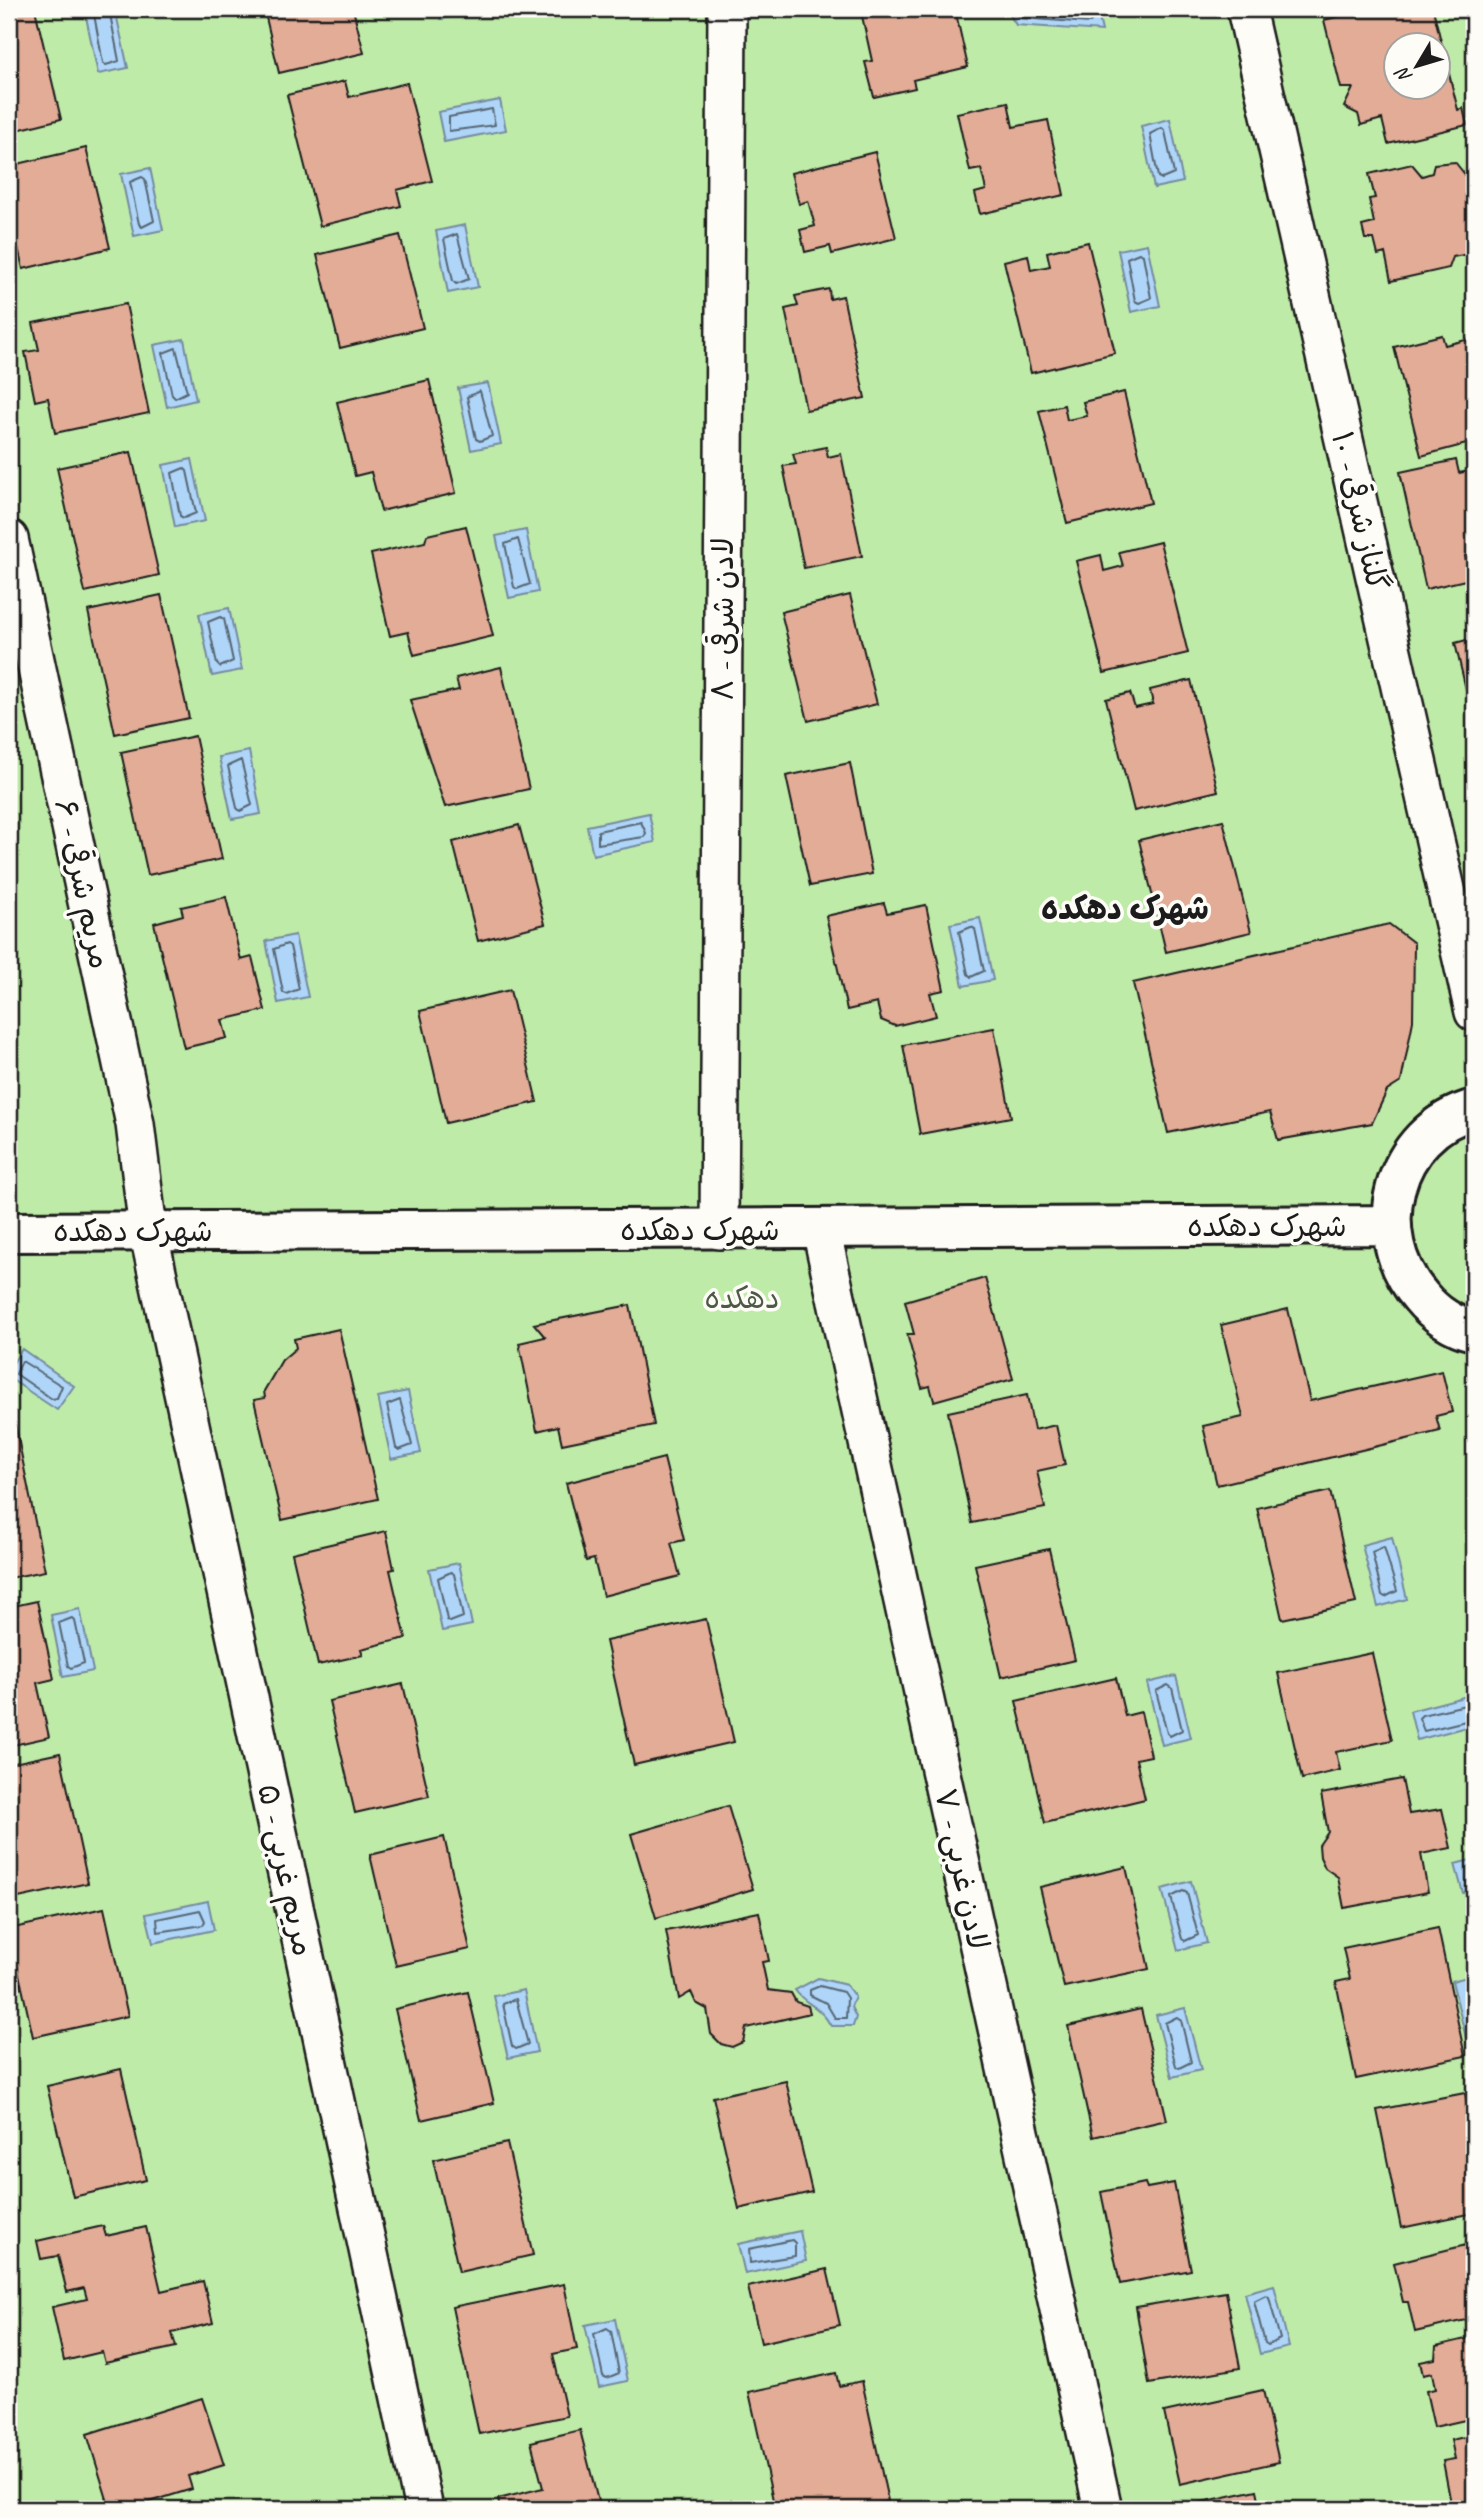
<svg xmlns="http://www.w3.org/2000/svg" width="1483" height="2518" viewBox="0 0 1483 2518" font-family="Caveat,'Playpen Sans Arabic',sans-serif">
<rect width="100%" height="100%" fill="#fdfcf7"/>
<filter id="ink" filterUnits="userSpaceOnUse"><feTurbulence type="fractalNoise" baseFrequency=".0143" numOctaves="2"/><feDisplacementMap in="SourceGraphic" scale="14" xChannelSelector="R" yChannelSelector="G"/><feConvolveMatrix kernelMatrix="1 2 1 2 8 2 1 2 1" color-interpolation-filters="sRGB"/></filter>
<g filter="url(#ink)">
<path fill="#bfeba8" stroke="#6e8462" stroke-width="2" fill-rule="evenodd" d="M 9,9 L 1474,9 L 1474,2509 L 9,2509 ZM 1396,46 L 1438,46 L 1438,88 L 1396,88 Z"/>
<path fill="#afd5f8" stroke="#748ba0" stroke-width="2" d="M 102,9 L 115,9 L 128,68 L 98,74 L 85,12 Z
M 439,9 L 489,9 L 441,19 Z
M 1006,9 L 1097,9 L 1102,31 L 1016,25 Z
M 500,100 L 506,130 L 444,142 L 438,112 Z
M 1170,119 L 1183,182 L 1154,188 L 1141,126 Z
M 150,168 L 163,230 L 134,236 L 121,174 Z
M 465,225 L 478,287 L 448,293 L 436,231 Z
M 1147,244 L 1160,306 L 1131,312 L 1118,250 Z
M 184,339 L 196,400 L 167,407 L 154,345 Z
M 488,383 L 501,444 L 471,450 L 458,388 Z
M 192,459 L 205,521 L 175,527 L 163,465 Z
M 526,530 L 538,592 L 509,598 L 496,536 Z
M 229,608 L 242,670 L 212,676 L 199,614 Z
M 249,751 L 261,814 L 232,819 L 219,757 Z
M 649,813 L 655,842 L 593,855 L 587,826 Z
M 980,918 L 993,980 L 963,986 L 950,924 Z
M 295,935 L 308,997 L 278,1003 L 266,941 Z
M 22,1349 L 74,1386 L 57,1410 L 9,1378 L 9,1369 Z
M 408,1391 L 421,1453 L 391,1459 L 378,1397 Z
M 1392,1537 L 1407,1599 L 1378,1607 L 1362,1545 Z
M 459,1563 L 472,1625 L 442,1631 L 429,1569 Z
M 80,1609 L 93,1671 L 63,1677 L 51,1615 Z
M 1176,1676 L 1191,1738 L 1162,1745 L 1147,1683 Z
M 1471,1695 L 1474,1725 L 1417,1740 L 1410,1711 Z
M 1474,1859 L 1474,1890 L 1463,1893 L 1455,1864 Z
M 1191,1881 L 1207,1943 L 1178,1950 L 1162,1889 Z
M 208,1901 L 214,1930 L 153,1943 L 146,1914 Z
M 1474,1975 L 1474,2040 L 1467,2042 L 1452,1981 Z
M 818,1978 L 846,1985 L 855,1997 L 851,2007 L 856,2017 L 853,2026 L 831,2026 C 818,2003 807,2007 795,1990 Z
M 524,1990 L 537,2052 L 508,2058 L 494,1996 Z
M 1185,2008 L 1201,2070 L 1172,2077 L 1156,2015 Z
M 800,2231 L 806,2261 L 745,2274 L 738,2244 Z
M 1274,2285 L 1289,2347 L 1260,2354 L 1245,2293 Z
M 615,2319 L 628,2381 L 599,2387 L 585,2325 Z"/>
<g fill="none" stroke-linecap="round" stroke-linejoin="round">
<path stroke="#576674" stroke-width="2" d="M 93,9 L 103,63 L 106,65 L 119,61 L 109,9
M 1012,9 L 1021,18 L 1089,23 L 1092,20 L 1091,9
M 492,109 L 495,125 L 449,131 L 449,117 Z
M 1162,128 L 1165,131 L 1174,174 L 1162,179 L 1158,177 L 1150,134 Z
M 142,177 L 145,179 L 154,221 L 142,227 L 139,224 L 130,182 Z
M 457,234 L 469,279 L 456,284 L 453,281 L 444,239 Z
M 1139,253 L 1143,255 L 1151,298 L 1139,303 L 1135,301 L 1127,258 Z
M 176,348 L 187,392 L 175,398 L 172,395 L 163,353 Z
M 480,391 L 492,436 L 480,441 L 476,439 L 467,397 Z
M 184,468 L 187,471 L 196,513 L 184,518 L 180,516 L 172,473 Z
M 518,539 L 530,584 L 517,589 L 514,587 L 505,544 Z
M 220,617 L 224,619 L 233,661 L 220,667 L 217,664 L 208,622 Z
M 241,760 L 252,805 L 240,811 L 237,808 L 228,766 Z
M 641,822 L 646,833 L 644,837 L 598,844 L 598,831 Z
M 971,927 L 975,929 L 984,971 L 971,977 L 968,974 L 959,932 Z
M 287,944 L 290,946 L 299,989 L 286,994 L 283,992 L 274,949 Z
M 22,1361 L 62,1386 L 57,1398 L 52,1399 L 16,1374 Z
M 400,1400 L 412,1445 L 399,1450 L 396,1448 L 387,1405 Z
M 1384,1547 L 1397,1591 L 1385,1597 L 1382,1595 L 1372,1552 Z
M 451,1572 L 454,1574 L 463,1617 L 450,1622 L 447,1620 L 438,1578 Z
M 72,1618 L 75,1621 L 84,1663 L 71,1668 L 68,1666 L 59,1623 Z
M 1168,1685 L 1172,1688 L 1182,1730 L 1170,1736 L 1167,1733 L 1156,1691 Z
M 1474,1703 L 1422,1715 L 1419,1718 L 1424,1731 L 1474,1719
M 1183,1891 L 1187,1893 L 1198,1935 L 1185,1941 L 1182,1939 L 1171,1897 Z
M 200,1910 L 205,1921 L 203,1925 L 158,1932 L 157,1919 Z
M 820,1986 L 843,1992 L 847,1998 L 846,2018 L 835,2018 L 826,2003 L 810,1995 L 810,1990 Z
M 516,1999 L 528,2044 L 516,2049 L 512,2046 L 503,2004 Z
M 1177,2017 L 1181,2020 L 1191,2062 L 1179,2068 L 1176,2066 L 1165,2023 Z
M 792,2240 L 795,2243 L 795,2256 L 750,2263 L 749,2249 Z
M 1266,2295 L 1269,2297 L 1280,2339 L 1268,2345 L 1265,2343 L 1254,2301 Z
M 607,2328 L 611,2331 L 619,2373 L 607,2378 L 603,2376 L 594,2334 Z"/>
</g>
<path fill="#e2ac97" stroke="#1c1c1c" stroke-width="2" fill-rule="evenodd" d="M 35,9 L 61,119 L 9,132 L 9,14 Z
M 264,9 L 353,9 L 364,53 L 279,73 Z
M 872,9 L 955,9 L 968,67 L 913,80 L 915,88 L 874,97 L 865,62 L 872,61 L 862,16 L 873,13 Z
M 1370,9 L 1433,9 L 1458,110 L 1463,108 L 1467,125 L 1388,144 L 1382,119 L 1361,125 L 1358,114 L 1344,107 L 1353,88 L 1341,88 L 1324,20 ZM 1396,46 L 1438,46 L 1438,88 L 1396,88 Z
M 345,81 L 349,97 L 407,83 L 432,181 L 397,190 L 401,206 L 320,226 L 287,95 Z
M 1008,102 L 1013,127 L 1048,120 L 1064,195 L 980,214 L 975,193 L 986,190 L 981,169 L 970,171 L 957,113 Z
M 86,148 L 110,248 L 23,269 L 9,208 L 9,166 Z
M 875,152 L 896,238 L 832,254 L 830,246 L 805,252 L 800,230 L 815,226 L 808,201 L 799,204 L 791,173 Z
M 1455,162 L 1474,186 L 1474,253 L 1453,257 L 1449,268 L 1391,281 L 1385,253 L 1378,255 L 1374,239 L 1365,239 L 1362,226 L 1374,223 L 1369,199 L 1375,198 L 1369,174 L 1412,164 L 1422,176 L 1432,173 L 1434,164 Z
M 400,235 L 423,328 L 340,348 L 317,255 Z
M 1088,242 L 1115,353 L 1031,373 L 1004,261 L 1028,255 L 1031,270 L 1050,266 L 1047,252 Z
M 829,289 L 830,299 L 843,296 L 865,398 L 806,410 L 785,309 L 798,306 L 795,296 Z
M 126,304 L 149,413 L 55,433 L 48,398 L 35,401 L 25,352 L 39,350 L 33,323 Z
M 1442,335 L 1445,345 L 1474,338 L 1474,442 L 1421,456 L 1394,347 Z
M 429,380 L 456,493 L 381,511 L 371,472 L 355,476 L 337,402 Z
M 1124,392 L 1151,503 L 1067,523 L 1039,411 L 1064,405 L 1067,420 L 1087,416 L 1083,402 Z
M 826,447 L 828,457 L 841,454 L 862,556 L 804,568 L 783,466 L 796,464 L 793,454 Z
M 131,452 L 159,575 L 85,592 L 57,468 Z
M 1456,460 L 1459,473 L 1474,470 L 1474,554 L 1465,556 L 1470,579 L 1426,589 L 1400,472 Z
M 466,526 L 493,636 L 414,655 L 408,632 L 390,636 L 371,554 L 425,542 L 427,535 Z
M 1160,542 L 1188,653 L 1104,673 L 1076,561 L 1101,555 L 1104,571 L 1123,566 L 1119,552 Z
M 161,595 L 189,718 L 115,734 L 88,611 Z
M 850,595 L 877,704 L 808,721 L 781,612 Z
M 1474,638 L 1474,723 L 1455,643 Z
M 501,667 L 529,789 L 445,807 L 410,700 L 459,690 L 456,678 Z
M 1191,680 L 1218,791 L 1134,811 L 1106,699 L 1130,693 L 1135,708 L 1153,704 L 1150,690 Z
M 195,736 L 222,859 L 148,875 L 121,752 Z
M 850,763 L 872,874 L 810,886 L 786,776 Z
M 1223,820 L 1251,932 L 1166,952 L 1139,840 Z
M 519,825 L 545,924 L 478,941 L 453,842 Z
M 226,897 L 241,960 L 252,957 L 265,1010 L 222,1020 L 227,1038 L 184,1048 L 154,923 L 183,915 L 181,907 Z
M 884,903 L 887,913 L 926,905 L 944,990 L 930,993 L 936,1016 L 895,1026 L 881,1020 L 877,1003 L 847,1010 L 826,916 Z
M 1389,924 L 1414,943 L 1413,1021 L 1401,1082 L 1387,1091 L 1372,1123 L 1278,1140 L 1270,1112 L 1168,1133 L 1133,983 Z
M 510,990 L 537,1102 L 446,1123 L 420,1011 Z
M 994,1028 L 1011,1117 L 920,1134 L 903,1045 Z
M 985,1278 L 1013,1379 L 934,1401 L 930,1386 L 922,1388 L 907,1334 L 914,1334 L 905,1301 Z
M 630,1305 L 654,1425 L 562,1444 L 558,1426 L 537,1431 L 519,1343 L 545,1337 L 534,1324 Z
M 1288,1309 L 1310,1401 L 1442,1371 L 1452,1412 L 1436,1416 L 1440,1431 L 1217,1485 L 1203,1426 L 1243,1417 L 1221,1325 Z
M 339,1329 L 378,1499 L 282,1520 L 254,1400 L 265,1398 L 264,1391 L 282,1360 L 296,1348 L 294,1339 Z
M 1027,1395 L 1034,1430 L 1056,1425 L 1065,1465 L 1037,1471 L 1045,1508 L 972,1523 L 948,1412 Z
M 15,1423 L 45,1571 L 9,1578 L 9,1425 Z
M 664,1458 L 684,1540 L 671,1543 L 680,1576 L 603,1596 L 594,1559 L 586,1561 L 566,1483 Z
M 1330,1491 L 1356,1603 L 1282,1619 L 1257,1508 Z
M 386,1531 L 394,1569 L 390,1570 L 406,1638 L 361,1649 L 363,1655 L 318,1665 L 292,1553 Z
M 1049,1549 L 1075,1660 L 1001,1677 L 975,1565 Z
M 37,1601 L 54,1679 L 37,1683 L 49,1737 L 9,1746 L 9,1607 Z
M 706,1619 L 734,1742 L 634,1765 L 606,1641 Z
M 1372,1653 L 1392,1740 L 1336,1752 L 1340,1770 L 1302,1779 L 1278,1673 Z
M 1116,1678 L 1125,1716 L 1141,1712 L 1151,1756 L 1136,1759 L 1145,1799 L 1045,1823 L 1016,1701 Z
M 403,1684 L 429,1796 L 355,1813 L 329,1701 Z
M 60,1753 L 88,1883 L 9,1900 L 9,1764 Z
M 1402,1779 L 1409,1814 L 1442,1809 L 1451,1848 L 1421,1854 L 1428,1892 L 1344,1908 L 1338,1877 L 1325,1868 L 1320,1857 L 1319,1845 L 1328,1832 L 1321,1794 Z
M 728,1806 L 753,1889 L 656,1918 L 631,1834 Z
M 444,1837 L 470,1949 L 396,1966 L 370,1855 Z
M 1126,1867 L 1149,1969 L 1064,1987 L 1040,1887 Z
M 104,1908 L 128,2016 L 33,2037 L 9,1929 Z
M 759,1912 L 769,1961 L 762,1962 L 768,1990 L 791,1993 L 796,2002 L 808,2006 L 810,2013 L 746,2028 L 743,2042 L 732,2047 L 721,2044 L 711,2034 L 707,2009 L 696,2003 L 691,1992 L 679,1999 L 666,1931 Z
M 1438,1928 L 1465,2056 L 1356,2079 L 1336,1982 L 1350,1979 L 1343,1948 Z
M 468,1992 L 494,2103 L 421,2120 L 395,2009 Z
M 1141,2009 L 1167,2120 L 1093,2137 L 1068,2026 Z
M 121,2069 L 146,2180 L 73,2197 L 47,2086 Z
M 786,2081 L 812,2192 L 739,2209 L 713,2097 Z
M 1465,2093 L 1474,2137 L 1474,2213 L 1401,2228 L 1377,2110 Z
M 507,2143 L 533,2255 L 459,2272 L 433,2160 Z
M 1145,2183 L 1147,2188 L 1174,2183 L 1191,2270 L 1120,2284 L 1101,2192 Z
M 103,2226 L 106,2236 L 146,2227 L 161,2291 L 203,2281 L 213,2323 L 172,2333 L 176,2347 L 105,2363 L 102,2352 L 64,2361 L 52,2307 L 87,2299 L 84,2288 L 67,2292 L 58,2256 L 41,2259 L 37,2241 Z
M 1474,2243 L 1474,2318 L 1415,2332 L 1408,2302 L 1403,2302 L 1394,2263 Z
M 827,2269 L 840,2325 L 761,2343 L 748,2287 Z
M 564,2284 L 577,2349 L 553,2354 L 567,2416 L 479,2434 L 452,2307 Z
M 1226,2292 L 1240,2368 L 1149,2384 L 1136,2307 Z
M 1474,2337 L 1474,2418 L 1434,2427 L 1426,2391 L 1435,2389 L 1432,2373 L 1423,2375 L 1420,2362 L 1435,2359 L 1436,2346 Z
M 836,2373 L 839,2386 L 862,2381 L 888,2501 L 850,2509 L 775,2509 L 749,2392 Z
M 1263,2390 L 1279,2462 L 1180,2484 L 1164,2412 Z
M 202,2398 L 224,2465 L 188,2476 L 192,2489 L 127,2509 L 110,2509 L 87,2434 Z
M 580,2430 L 600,2509 L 500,2509 L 498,2499 L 543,2488 L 531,2442 Z
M 1474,2435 L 1474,2509 L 1452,2509 L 1443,2461 L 1455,2459 L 1451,2440 Z
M 1257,2490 L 1261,2509 L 1189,2509 L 1188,2505 Z"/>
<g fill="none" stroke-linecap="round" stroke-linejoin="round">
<g stroke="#1c1c1c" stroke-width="42">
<path id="street" d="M 1246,9 L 1474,1012
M 9,539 L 135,1124 L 148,1230 L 424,2509
M 821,1229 L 1103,2509
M 719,1230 L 727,9"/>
</g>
<g stroke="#1c1c1c" stroke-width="44">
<path id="secondary" d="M 1474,1109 C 1391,1132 1366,1234 1421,1297 C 1434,1313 1454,1327 1474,1331
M 9,1232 L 1391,1225"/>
</g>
<use href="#street" stroke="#fdfcf7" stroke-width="37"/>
<use href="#secondary" stroke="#fdfcf7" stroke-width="38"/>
</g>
</g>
<g text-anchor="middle" stroke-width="7" stroke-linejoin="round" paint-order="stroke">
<g font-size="30" fill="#1c1c1c" stroke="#fdfcf7">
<text transform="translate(1360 511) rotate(77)" y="10">گلناز شرقی - ۱۰</text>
<text transform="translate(723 619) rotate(-90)" y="10">لادن شرقی - ۸</text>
<text transform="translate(83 884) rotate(78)" y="10">مریم شرقی - ۶</text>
<text x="1267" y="1236">شهرک دهکده</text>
<text x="700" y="1240">شهرک دهکده</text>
<text x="133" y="1241">شهرک دهکده</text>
<text transform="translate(962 1869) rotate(78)" y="10">لادن غربی - ۷</text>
<text transform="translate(286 1870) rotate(78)" y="10">مریم غربی - ۵</text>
</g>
<g font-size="30" fill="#4d5a46" stroke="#fdfcf7">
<text x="742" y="1308">دهکده</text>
</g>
<g font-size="32" font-weight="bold" fill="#1c1c1c" stroke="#fdfcf7">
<text x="1125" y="919">شهرک دهکده</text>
</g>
</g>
<rect width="1483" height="2518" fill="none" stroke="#fdfcf7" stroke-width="35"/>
<rect x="18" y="18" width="1448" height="2483" fill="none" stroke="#1c1c1c" stroke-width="2.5" filter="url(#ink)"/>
<g transform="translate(1417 66) rotate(232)"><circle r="33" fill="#fdfcf7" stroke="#a3a29f" stroke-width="2"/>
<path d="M0-5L12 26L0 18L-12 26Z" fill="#1c1c1c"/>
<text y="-10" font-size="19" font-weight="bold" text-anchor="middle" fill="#1c1c1c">N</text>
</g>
</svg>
